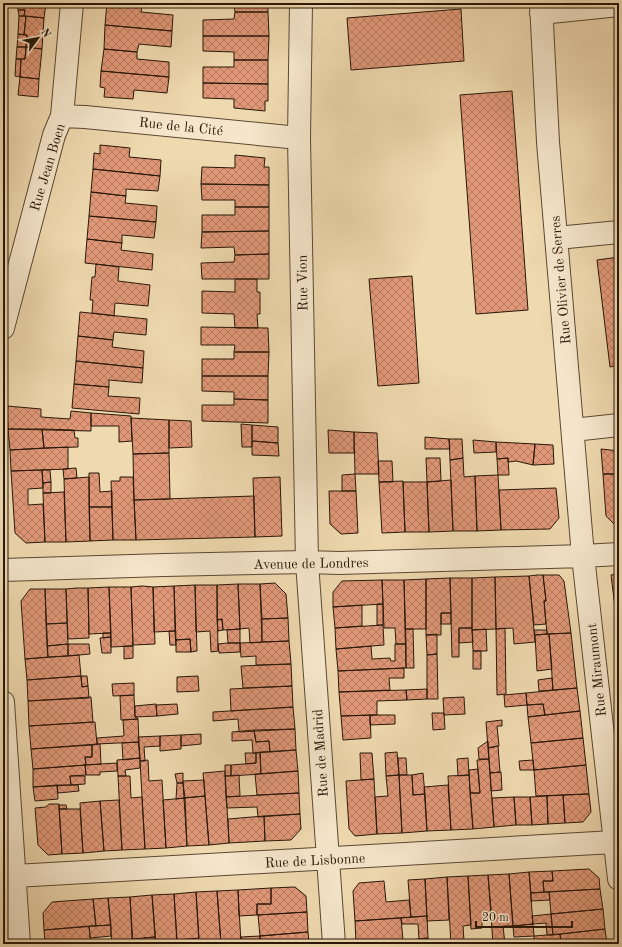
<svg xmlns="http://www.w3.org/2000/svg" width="622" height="947" viewBox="0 0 622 947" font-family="'Old Standard TT',serif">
<defs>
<pattern id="building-cross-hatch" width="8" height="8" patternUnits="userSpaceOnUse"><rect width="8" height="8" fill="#e19878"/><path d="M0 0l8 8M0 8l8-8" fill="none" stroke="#b67b61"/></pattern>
</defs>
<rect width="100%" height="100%" fill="#efd9af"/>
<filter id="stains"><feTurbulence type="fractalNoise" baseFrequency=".005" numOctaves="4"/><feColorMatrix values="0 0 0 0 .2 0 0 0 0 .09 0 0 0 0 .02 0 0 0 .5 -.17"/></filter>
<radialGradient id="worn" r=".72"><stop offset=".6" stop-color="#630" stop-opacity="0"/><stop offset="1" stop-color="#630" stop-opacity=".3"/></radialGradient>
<path fill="url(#building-cross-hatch)" stroke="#291709" d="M 18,3 L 46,3 L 44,18 L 24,16 L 25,10 L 18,10 Z
M 107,3 L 142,5 L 141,12 L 173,15 L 172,31 L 105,25 Z
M 203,3 L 268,3 L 268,12 L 235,12 L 234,4 Z
M 461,9 L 464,61 L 351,70 L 347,18 Z
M 18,10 L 25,10 L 24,16 L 19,16 Z
M 235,12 L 268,12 L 269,36 L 203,36 L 203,20 L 234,19 Z
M 19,16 L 26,16 L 24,35 L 18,34 Z
M 26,16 L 44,18 L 42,49 L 26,47 L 27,35 L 24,35 Z
M 105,25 L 172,31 L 171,47 L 139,44 L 137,52 L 104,49 Z
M 18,34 L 27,35 L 26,47 L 17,47 Z
M 203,36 L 269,36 L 268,60 L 234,60 L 234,52 L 203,51 Z
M 17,47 L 26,47 L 25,59 L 16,59 Z
M 26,47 L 42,49 L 39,79 L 20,77 L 21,59 L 25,59 Z
M 104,49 L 137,52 L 137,59 L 169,62 L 169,77 L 101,71 Z
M 16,59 L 21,59 L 20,77 L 15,76 Z
M 234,60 L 268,60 L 268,84 L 203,83 L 203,67 L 234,67 Z
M 101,71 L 169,77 L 167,93 L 134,90 L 133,99 L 104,97 L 105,88 L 100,87 Z
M 20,77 L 39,79 L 38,97 L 18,95 Z
M 203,83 L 268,84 L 268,101 L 265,101 L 265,111 L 234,108 L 234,99 L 203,98 Z
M 512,91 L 528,310 L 476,314 L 460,95 Z
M 100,145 L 130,148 L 129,157 L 161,160 L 160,176 L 93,169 L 94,153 L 100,154 Z
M 235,155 L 265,158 L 264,167 L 269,167 L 269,185 L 201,184 L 202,167 L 235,168 Z
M 93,169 L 160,176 L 158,191 L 126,189 L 126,196 L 91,192 Z
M 201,184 L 269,185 L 269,207 L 235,207 L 235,200 L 202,200 Z
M 91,192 L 126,196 L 125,203 L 157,206 L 156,222 L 89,216 Z
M 235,207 L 269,207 L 269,231 L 202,232 L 202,215 L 235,215 Z
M 89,216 L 156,222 L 154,238 L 122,235 L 122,243 L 87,239 Z
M 269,231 L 269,254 L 235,255 L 234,247 L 201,248 L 202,232 Z
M 87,239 L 122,243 L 121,250 L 153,254 L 152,270 L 85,263 Z
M 269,254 L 269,279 L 202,279 L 201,263 L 234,262 L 235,255 Z
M 619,257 L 619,365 L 610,367 L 597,260 Z
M 96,264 L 119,267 L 118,281 L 150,285 L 148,306 L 115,303 L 114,316 L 92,313 L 93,300 L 90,300 L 92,277 L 95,277 Z
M 412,276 L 419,383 L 378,386 L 369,279 Z
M 235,279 L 257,279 L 257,292 L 260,292 L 260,314 L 257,314 L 258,328 L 235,328 L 234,314 L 202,313 L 202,291 L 235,292 Z
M 80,312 L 147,319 L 146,335 L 114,332 L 113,340 L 78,336 Z
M 201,327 L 268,328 L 269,352 L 234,352 L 235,345 L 201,345 Z
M 78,336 L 113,340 L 112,347 L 144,351 L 143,368 L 76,361 Z
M 234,352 L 269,352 L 268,376 L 202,376 L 202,359 L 234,359 Z
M 76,361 L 143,368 L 142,383 L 109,380 L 109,387 L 74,384 Z
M 202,376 L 268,376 L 268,400 L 234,399 L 234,392 L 202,391 Z
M 74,384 L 109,387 L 108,396 L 140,398 L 139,414 L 72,408 Z
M 234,399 L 268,400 L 268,423 L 202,421 L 202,405 L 234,405 Z
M 7,406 L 41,409 L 41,417 L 70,419 L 71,411 L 91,413 L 91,431 L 8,429 Z
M 91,413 L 131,416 L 132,441 L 119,442 L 119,426 L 91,426 Z
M 131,418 L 169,420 L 169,453 L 133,454 Z
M 169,420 L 191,421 L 192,447 L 169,448 Z
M 241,424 L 252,425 L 252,447 L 242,447 Z
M 252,425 L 278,427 L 278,443 L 252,441 Z
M 8,429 L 42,429 L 44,448 L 10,450 Z
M 42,429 L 74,430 L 75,438 L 78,438 L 78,447 L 44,448 Z
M 328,430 L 354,432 L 354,453 L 329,453 Z
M 354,432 L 377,433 L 379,474 L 355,474 Z
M 425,437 L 449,439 L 450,449 L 425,449 Z
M 449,439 L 462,439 L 463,458 L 450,460 Z
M 473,440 L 496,442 L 496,452 L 474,453 Z
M 252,441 L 278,443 L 279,456 L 252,455 Z
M 496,442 L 535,444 L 533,465 L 516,461 L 508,462 L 508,458 L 497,459 Z
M 535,444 L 553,445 L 554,464 L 533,465 Z
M 68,447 L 68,469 L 11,471 L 10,450 Z
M 601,449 L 619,451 L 619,474 L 603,474 Z
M 169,453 L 170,499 L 134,500 L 133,454 Z
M 426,458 L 440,458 L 441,481 L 427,482 Z
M 463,458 L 464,477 L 475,476 L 477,531 L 453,531 L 450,460 Z
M 508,458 L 509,475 L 498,475 L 497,459 Z
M 378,461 L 392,461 L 393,482 L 379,482 Z
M 76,468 L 77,478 L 64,479 L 63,469 Z
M 42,470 L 43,488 L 28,489 L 28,505 L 43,504 L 45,542 L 26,543 L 15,533 L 11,471 Z
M 42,470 L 50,470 L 51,482 L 43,483 Z
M 89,473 L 99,473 L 100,492 L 112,491 L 112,507 L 89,507 Z
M 355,474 L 356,491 L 342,491 L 342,475 Z
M 603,474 L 619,474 L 619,526 L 616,526 L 606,516 Z
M 498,475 L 501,530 L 477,531 L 475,476 Z
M 89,477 L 90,541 L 66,542 L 64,479 Z
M 120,477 L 133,477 L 136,540 L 113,540 L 111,481 L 120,481 Z
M 280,477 L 282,536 L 255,537 L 253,478 Z
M 451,480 L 453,531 L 429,532 L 427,482 Z
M 403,481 L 405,532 L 382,533 L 379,482 Z
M 51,482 L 51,493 L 43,493 L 43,483 Z
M 403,482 L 427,482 L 429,532 L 405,532 Z
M 556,488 L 559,518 L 550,529 L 501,530 L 499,490 Z
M 329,491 L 356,491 L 358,533 L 341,534 L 330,524 Z
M 64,492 L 66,542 L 45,542 L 43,493 Z
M 254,496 L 255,537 L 136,540 L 134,500 Z
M 89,507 L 112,507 L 113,540 L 90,541 Z
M 619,574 L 619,598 L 614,599 L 611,575 Z
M 537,575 L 543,575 L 546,601 L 544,601 L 546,624 L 534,625 L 529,576 Z
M 543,575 L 559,575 L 564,581 L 571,633 L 547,634 L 544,601 L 546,601 Z
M 529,576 L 535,642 L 514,644 L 513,628 L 496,629 L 495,577 Z
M 495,577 L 496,629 L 472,630 L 472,578 Z
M 450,578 L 451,613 L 441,613 L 441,635 L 426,635 L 426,579 Z
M 450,578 L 472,578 L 472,628 L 459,628 L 459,657 L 452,657 Z
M 426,579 L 426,629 L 405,629 L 404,580 Z
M 382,580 L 383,604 L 333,607 L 333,592 L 342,581 Z
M 382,580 L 404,580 L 406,644 L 396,644 L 395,628 L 384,628 Z
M 275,583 L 286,594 L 288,618 L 262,619 L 260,584 Z
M 238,584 L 260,584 L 262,642 L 250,643 L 249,628 L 240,629 Z
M 238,584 L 240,629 L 223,630 L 222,619 L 217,620 L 217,585 Z
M 195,585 L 197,651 L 191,652 L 190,639 L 176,640 L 174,586 Z
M 195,585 L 217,585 L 218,651 L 211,652 L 210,631 L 196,632 Z
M 142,586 L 153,587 L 155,644 L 133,645 L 131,587 Z
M 174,586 L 175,631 L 154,632 L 153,587 Z
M 109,587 L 111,633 L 89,634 L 88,588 Z
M 109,587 L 131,587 L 133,646 L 111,647 Z
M 77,588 L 88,588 L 89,638 L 68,639 L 66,589 Z
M 30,589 L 45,589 L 48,657 L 25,659 L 21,601 Z
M 45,589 L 66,589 L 67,623 L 46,624 Z
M 619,598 L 619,623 L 617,623 L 614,599 Z
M 377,604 L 383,604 L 383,625 L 377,625 Z
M 362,605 L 362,626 L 335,628 L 333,607 Z
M 441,613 L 451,613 L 451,624 L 441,624 Z
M 288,618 L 289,641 L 262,642 L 262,619 Z
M 222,619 L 223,630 L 218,631 L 217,620 Z
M 67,623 L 68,644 L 47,646 L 46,624 Z
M 617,623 L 619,623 L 619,642 L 618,634 Z
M 383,625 L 384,645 L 336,649 L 335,628 Z
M 459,628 L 472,628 L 473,642 L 459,643 Z
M 505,628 L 506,694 L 497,695 L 496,629 Z
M 240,629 L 240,643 L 228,643 L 227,630 Z
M 405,629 L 413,629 L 414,668 L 406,668 Z
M 486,629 L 487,651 L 473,651 L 472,630 Z
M 534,630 L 547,630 L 547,634 L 535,635 Z
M 169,631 L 175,631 L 176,645 L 170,645 Z
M 103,633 L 111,633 L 111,637 L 103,638 Z
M 571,633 L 577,688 L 553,690 L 549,634 Z
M 437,634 L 437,654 L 427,655 L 426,635 Z
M 549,634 L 552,669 L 537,671 L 535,635 Z
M 111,637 L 111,653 L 102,653 L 100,638 Z
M 190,639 L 191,652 L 176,652 L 176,640 Z
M 289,641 L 291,664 L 256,665 L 256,656 L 241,657 L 240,643 Z
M 228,643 L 240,643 L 240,652 L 219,653 L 218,644 Z
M 68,644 L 89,644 L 90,654 L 68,656 Z
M 68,644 L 68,656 L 48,657 L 47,646 Z
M 395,644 L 406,644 L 406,668 L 338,671 L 336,649 L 371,646 L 372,659 L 390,658 L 391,661 L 395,661 Z
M 124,646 L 133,646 L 133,658 L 124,659 Z
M 473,651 L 481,651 L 481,669 L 473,669 Z
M 437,654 L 438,699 L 427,699 L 427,655 Z
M 79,655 L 81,676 L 27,680 L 25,659 Z
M 291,664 L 292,686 L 243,688 L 241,666 Z
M 404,668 L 404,678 L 389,678 L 390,690 L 339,692 L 338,671 Z
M 81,676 L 87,676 L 88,686 L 82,687 Z
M 81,676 L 82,687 L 88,686 L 89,698 L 28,701 L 27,680 Z
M 198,676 L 199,691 L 177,692 L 177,677 Z
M 552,678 L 553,690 L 539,691 L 538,680 Z
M 134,683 L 134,695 L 113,696 L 112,684 Z
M 292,686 L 293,707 L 231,711 L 230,689 Z
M 577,688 L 580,711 L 545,715 L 543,704 L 527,705 L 526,693 Z
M 427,689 L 427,699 L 407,700 L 406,690 Z
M 406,690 L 407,700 L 377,701 L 377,715 L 341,716 L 339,692 Z
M 526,693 L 527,705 L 505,707 L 504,695 Z
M 134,695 L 135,717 L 137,717 L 138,719 L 121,720 L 120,696 Z
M 91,697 L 93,722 L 29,726 L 28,701 Z
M 464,697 L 465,714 L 444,715 L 443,698 Z
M 156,704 L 157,716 L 135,717 L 135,706 Z
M 177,704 L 178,714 L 157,716 L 156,705 Z
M 543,704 L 545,715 L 528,717 L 527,705 Z
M 293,707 L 295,729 L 239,732 L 238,719 L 213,721 L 213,712 Z
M 580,711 L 583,738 L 531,743 L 528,717 Z
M 432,713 L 444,713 L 445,729 L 433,730 Z
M 370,715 L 371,738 L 343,740 L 341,716 Z
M 370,715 L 395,715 L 395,724 L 370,725 Z
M 138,719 L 139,742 L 97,744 L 97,738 L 124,736 L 123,720 Z
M 502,720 L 502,726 L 497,726 L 499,746 L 488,748 L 486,722 Z
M 95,722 L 97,744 L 31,749 L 29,726 Z
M 295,729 L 296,750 L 270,752 L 269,741 L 256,742 L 254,730 Z
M 254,730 L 256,742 L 269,741 L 270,752 L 253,753 L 252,740 L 232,741 L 232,732 Z
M 201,734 L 201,744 L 181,746 L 181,735 Z
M 181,735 L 181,749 L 160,751 L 160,736 Z
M 160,736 L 160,746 L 144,747 L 145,761 L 140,761 L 138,737 Z
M 583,738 L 586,765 L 534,770 L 531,743 Z
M 488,741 L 489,759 L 479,759 L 478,748 Z
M 139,742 L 140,758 L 123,760 L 122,743 Z
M 100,744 L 101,764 L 86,765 L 85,757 L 92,757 L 92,745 Z
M 92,745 L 92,757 L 85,757 L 86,765 L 33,769 L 31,749 Z
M 498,746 L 500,772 L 490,773 L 488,748 Z
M 296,750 L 298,771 L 261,774 L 260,752 Z
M 260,752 L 261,774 L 231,776 L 231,765 L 256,763 L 256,753 Z
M 397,752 L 399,775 L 386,776 L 385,753 Z
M 245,753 L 256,753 L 256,763 L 246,764 Z
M 360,753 L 372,753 L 374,779 L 361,780 Z
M 140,758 L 140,768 L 125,770 L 126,776 L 118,776 L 117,760 Z
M 398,758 L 406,758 L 407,775 L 399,775 Z
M 468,758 L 469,775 L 458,776 L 457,759 Z
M 489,759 L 494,827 L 473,829 L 470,793 L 480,793 L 477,760 Z
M 148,760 L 149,781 L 162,780 L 166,848 L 145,849 L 140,761 Z
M 533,760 L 534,770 L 520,770 L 519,761 Z
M 117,763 L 117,771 L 100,772 L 100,775 L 86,775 L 85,765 Z
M 85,765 L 86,775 L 70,776 L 71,785 L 33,787 L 33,769 Z
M 225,765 L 231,765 L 231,776 L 225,776 Z
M 586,765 L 589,794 L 536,796 L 534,770 Z
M 478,769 L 480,793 L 470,793 L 469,770 Z
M 225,771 L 229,843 L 209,845 L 203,773 Z
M 298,771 L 299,793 L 257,795 L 255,774 Z
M 501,772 L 502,790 L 491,791 L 490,773 Z
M 183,773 L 183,783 L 177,783 L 175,774 Z
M 423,773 L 425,794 L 413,795 L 412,775 Z
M 239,775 L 240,796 L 226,797 L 225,776 Z
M 399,775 L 412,775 L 413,795 L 425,794 L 427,831 L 402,833 Z
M 399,775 L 402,833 L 377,834 L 375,797 L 388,796 L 386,776 Z
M 469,775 L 473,829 L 451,830 L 448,776 Z
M 70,776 L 85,776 L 85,784 L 71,785 Z
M 118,776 L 130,776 L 131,798 L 142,797 L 145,849 L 122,850 Z
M 374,779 L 377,834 L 355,836 L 349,829 L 346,781 Z
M 204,780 L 205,796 L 184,798 L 183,781 Z
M 177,783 L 183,783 L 185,798 L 176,799 Z
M 57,785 L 58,799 L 35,801 L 33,787 Z
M 57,785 L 78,785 L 79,791 L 58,793 Z
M 448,785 L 451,830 L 427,831 L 424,787 Z
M 299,793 L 300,814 L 258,817 L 257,807 L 227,808 L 226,797 Z
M 589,794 L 591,812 L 583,822 L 565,823 L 563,795 Z
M 563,795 L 565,823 L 548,824 L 547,796 Z
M 205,796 L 209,845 L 187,846 L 184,798 Z
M 547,796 L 548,824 L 532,825 L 530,797 Z
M 514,797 L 516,825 L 494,827 L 492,798 Z
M 514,797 L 530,797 L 532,825 L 516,825 Z
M 185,798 L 187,846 L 166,848 L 163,800 Z
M 119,800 L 122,850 L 104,851 L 100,801 Z
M 100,801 L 104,851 L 83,853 L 80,803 Z
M 49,804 L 59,804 L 62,854 L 48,855 L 38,845 L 35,808 L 46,807 Z
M 59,805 L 66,805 L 67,809 L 59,809 Z
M 59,809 L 80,809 L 83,853 L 62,854 Z
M 300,814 L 301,829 L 291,840 L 265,841 L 264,816 Z
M 264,816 L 265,841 L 229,843 L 228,819 Z
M 589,869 L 599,878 L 600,889 L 544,892 L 543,881 L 553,881 L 552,871 Z
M 552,871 L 553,881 L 543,881 L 544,892 L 531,893 L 529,872 Z
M 529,872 L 533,924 L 513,926 L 509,874 Z
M 509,874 L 513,926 L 503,926 L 505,944 L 493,944 L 488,875 Z
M 488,875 L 492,920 L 482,920 L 482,928 L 471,929 L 468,876 Z
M 468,876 L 471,925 L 463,926 L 464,941 L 459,941 L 459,944 L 451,944 L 447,877 Z
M 447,877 L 449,920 L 427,921 L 425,879 Z
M 425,879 L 427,916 L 411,917 L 408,880 Z
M 384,881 L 386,902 L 409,900 L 411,917 L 355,921 L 353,891 L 359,883 Z
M 295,887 L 306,896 L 307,912 L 257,915 L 257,904 L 271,904 L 271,888 Z
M 271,888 L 271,904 L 257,904 L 257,915 L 239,916 L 238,890 Z
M 600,889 L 603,909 L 551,914 L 549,892 Z
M 238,890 L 241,944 L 221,944 L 217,891 Z
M 217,891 L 221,944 L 199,944 L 196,892 Z
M 196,892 L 199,938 L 177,940 L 174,894 Z
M 549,892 L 550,900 L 531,901 L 531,893 Z
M 174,894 L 177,944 L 156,944 L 152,895 Z
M 152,895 L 155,937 L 132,939 L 130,897 Z
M 130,897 L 133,944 L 112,944 L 108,898 Z
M 108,898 L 111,925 L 96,926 L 93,899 Z
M 93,899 L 96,926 L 44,930 L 43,913 L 52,902 Z
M 603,909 L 605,929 L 553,935 L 551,914 Z
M 307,912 L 308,932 L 260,936 L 258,915 Z
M 551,914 L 553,935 L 547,935 L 546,923 L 533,924 L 532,916 Z
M 427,916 L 428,938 L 419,939 L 418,924 L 402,924 L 401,918 Z
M 401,918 L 403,940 L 356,942 L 355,921 Z
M 533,924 L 534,936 L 514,937 L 513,926 Z
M 111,925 L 111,936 L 90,938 L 89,926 Z
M 89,926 L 91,944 L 45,944 L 44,930 Z
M 605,929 L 607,944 L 561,944 L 560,934 Z
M 308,932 L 309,944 L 260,944 L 260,936 Z
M 560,934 L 561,941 L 534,943 L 534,936 Z
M 260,936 L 260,944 L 241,944 L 241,937 Z
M 155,937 L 156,944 L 145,944 L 144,938 Z
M 428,938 L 429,944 L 420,944 L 420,939 Z
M 420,939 L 420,944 L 407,944 L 407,940 Z
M 403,940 L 403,944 L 356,944 L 356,942 Z
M 403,940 L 407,940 L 407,944 L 403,944 Z"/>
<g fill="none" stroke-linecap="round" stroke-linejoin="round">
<g stroke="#5a4832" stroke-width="24">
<path id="minor" d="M 301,3 L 299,138 L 307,562 L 334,944
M 541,3 L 548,142 L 583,556 L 619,879
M 541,13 L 619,5
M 62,116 L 85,117 L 299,138
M 557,238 L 619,232
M 3,328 L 54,135 L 62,116 L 72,3
M 573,430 L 619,425
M 3,570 L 164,565 L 307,562 L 339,563 L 583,556 L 619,554
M 3,702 L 19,944
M 15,876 L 614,842"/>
</g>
<use href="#minor" stroke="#f5e6cb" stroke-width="22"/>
</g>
<g text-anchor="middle" stroke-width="3.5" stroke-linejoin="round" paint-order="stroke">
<g font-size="14" fill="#291709" stroke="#f5e6cb">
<text transform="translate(181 126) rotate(6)" y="5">Rue de la Cité</text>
<text transform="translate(47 167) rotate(-73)" y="5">Rue Jean Boen</text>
<text transform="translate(560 280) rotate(-95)" y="5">Rue Olivier de Serres</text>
<text transform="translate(302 283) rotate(-91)" y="5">Rue Vion</text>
<text transform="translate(311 563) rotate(-1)" y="5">Avenue de Londres</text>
<text transform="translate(596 670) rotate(-96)" y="5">Rue Miraumont</text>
<text transform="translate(320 753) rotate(-94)" y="5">Rue de Madrid</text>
<text transform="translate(315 860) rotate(-3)" y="5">Rue de Lisbonne</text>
</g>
</g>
<rect width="622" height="947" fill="none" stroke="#efd9af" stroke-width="16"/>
<rect x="4" y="4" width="614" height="939" fill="none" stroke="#291709" stroke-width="2"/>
<rect x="8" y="8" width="606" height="931" fill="none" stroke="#291709"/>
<g transform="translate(38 38) rotate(58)" stroke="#f5e6cb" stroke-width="3" paint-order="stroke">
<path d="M0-3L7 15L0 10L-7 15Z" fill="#291709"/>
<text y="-6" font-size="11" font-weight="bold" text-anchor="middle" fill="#291709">N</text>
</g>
<path d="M476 921v6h96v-6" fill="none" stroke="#291709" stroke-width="2"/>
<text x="482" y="921" font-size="12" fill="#291709" stroke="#f5e6cb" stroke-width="3" paint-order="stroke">20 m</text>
<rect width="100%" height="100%" filter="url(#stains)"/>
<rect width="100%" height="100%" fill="url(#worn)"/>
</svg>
